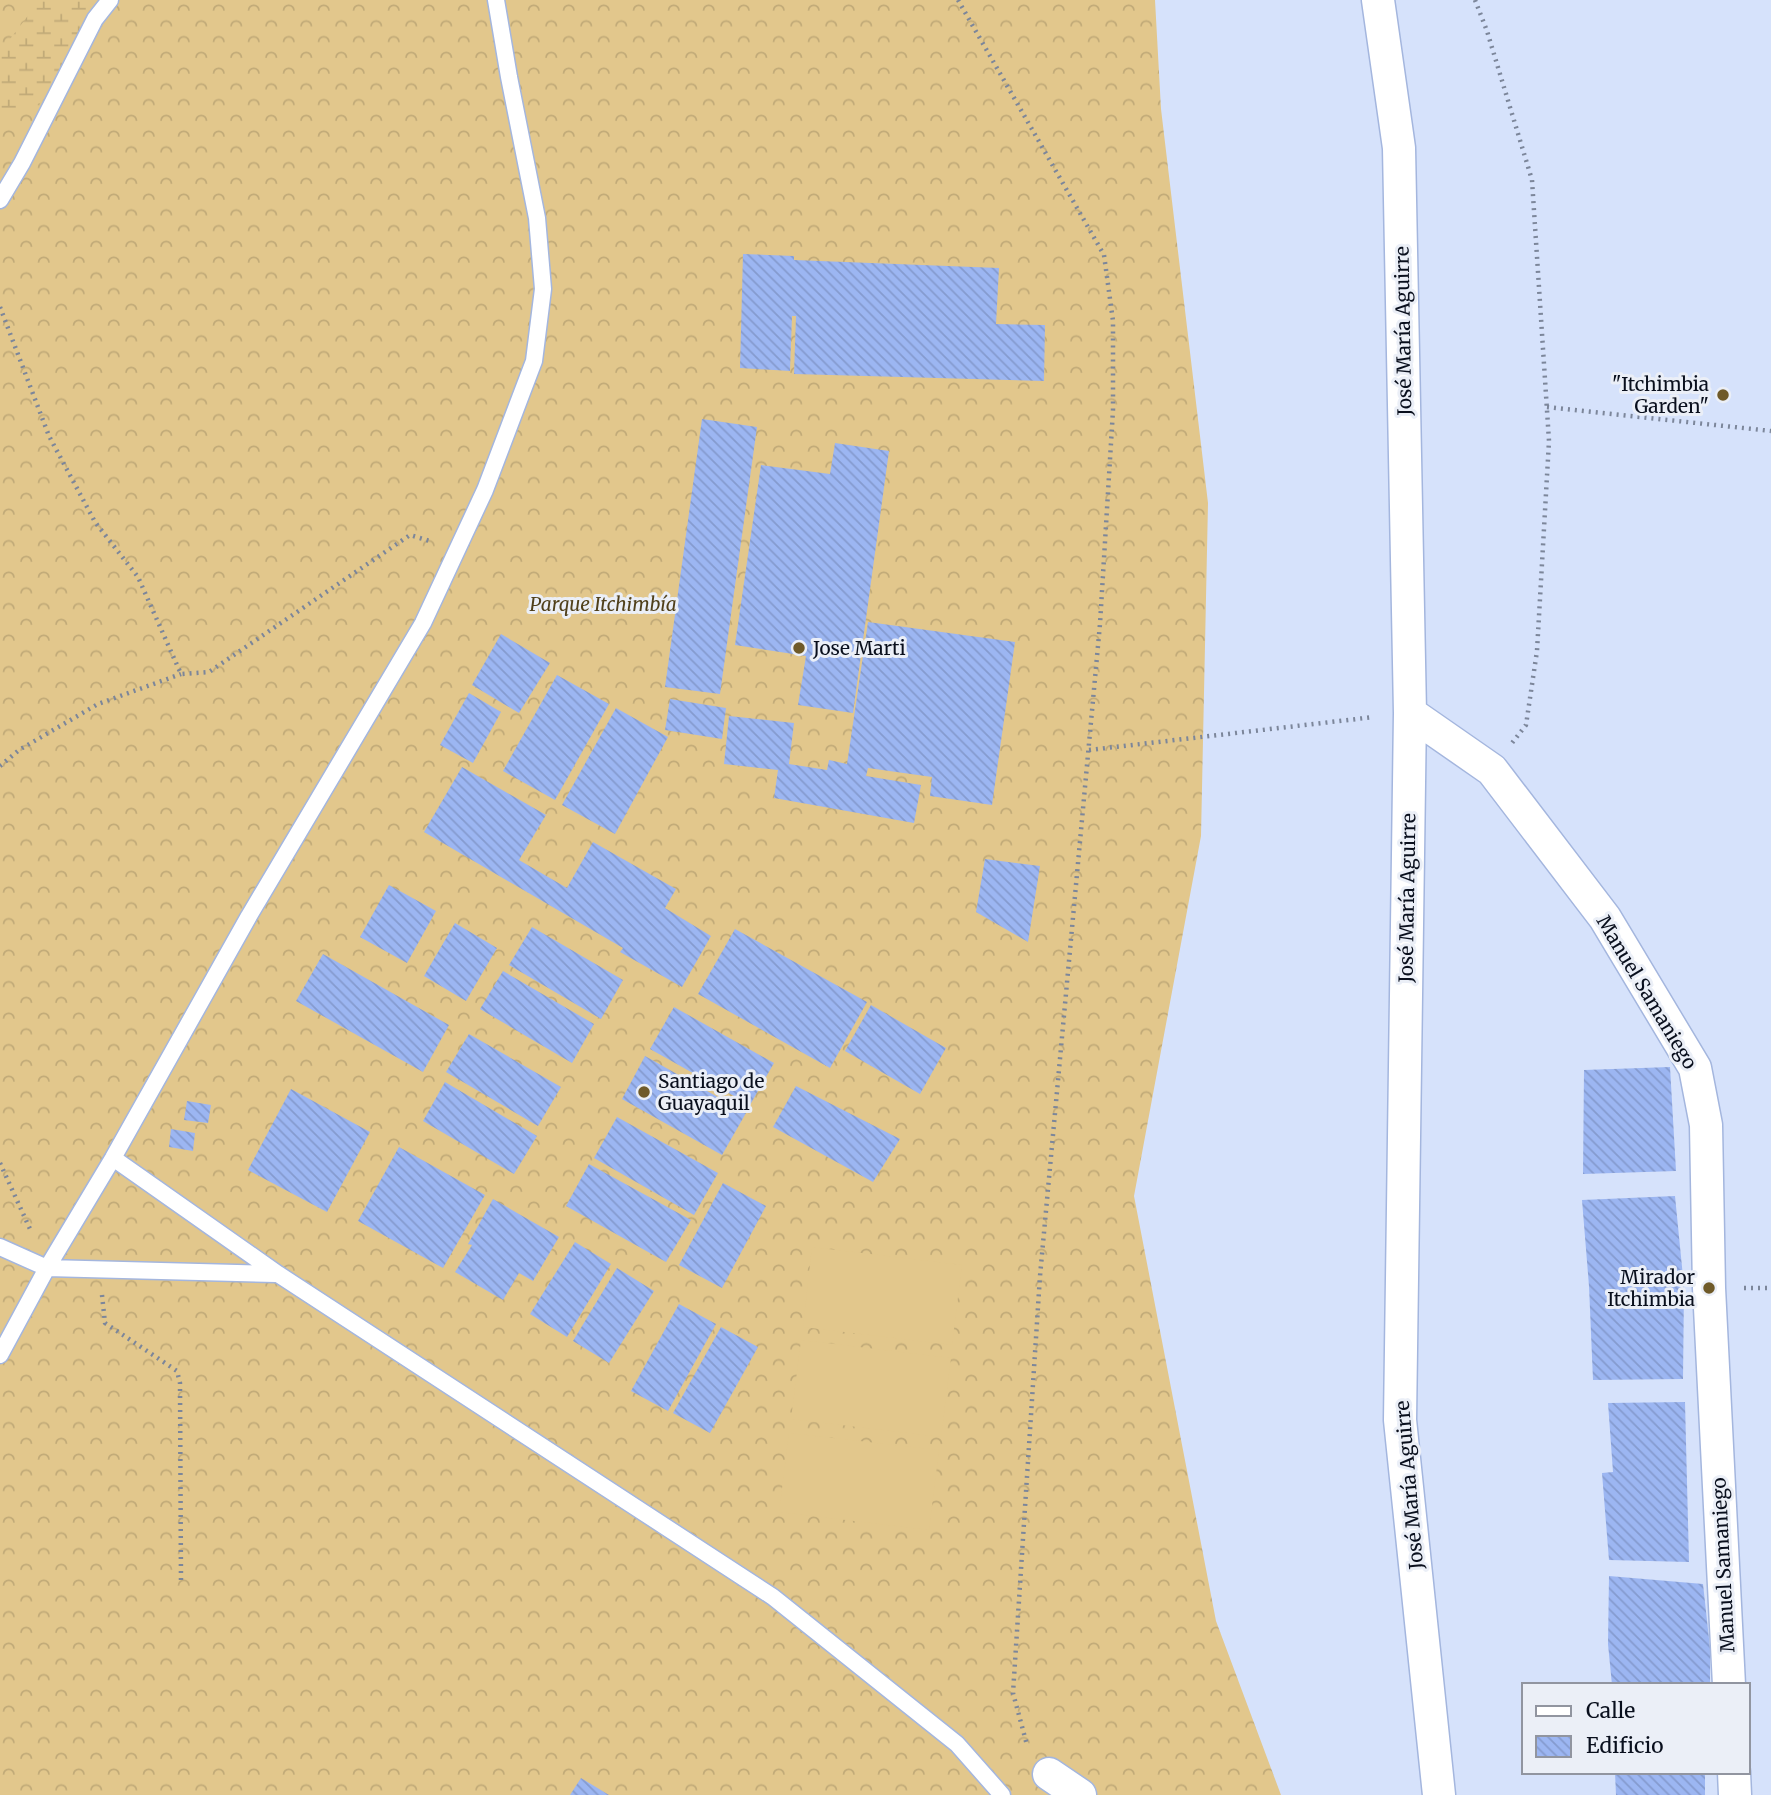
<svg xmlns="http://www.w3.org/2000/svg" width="1771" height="1795" viewBox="0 0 1771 1795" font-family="Merriweather,serif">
<defs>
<pattern id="forest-crowns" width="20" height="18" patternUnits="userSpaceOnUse" patternTransform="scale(1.75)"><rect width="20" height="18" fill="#e2c78c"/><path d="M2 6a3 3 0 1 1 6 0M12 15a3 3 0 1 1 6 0" fill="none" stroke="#c1aa78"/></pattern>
<pattern id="wetland-marsh" width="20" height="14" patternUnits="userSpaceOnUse" patternTransform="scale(1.75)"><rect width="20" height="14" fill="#e2c78c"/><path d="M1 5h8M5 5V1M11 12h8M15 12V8" fill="none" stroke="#c1aa78"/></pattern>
<pattern id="building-back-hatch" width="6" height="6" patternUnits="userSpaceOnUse" patternTransform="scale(1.75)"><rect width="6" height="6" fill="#9cb6f2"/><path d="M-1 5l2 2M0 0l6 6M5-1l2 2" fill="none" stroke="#859bcf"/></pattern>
</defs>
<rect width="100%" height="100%" fill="#d6e2fb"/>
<path fill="url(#forest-crowns)" d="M 0,0 L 1155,0 L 1161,109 L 1208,503 L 1201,836 L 1134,1196 L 1216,1621 L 1281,1795 L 0,1795 Z"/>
<path fill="url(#wetland-marsh)" d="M 40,0 L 110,0 L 54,97 L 0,120 L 0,52 Z"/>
<path fill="#e2c78c" d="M 812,1247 L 962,1265 L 952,1345 L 803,1327 Z
M 801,1340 L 951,1358 L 941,1437 L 791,1419 Z
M 789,1433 L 939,1450 L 929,1530 L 779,1512 Z"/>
<path fill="url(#building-back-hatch)" d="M 743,254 L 794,256 L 794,260 L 999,268 L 996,324 L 1045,325 L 1044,381 L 794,374 L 796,316 L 792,316 L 790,371 L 740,368 Z
M 702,419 L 757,427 L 720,694 L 665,687 Z
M 835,443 L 889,451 L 853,713 L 798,705 L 806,656 L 735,645 L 761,465 L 830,474 Z
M 868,622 L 1015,642 L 992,805 L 930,796 L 932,777 L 868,768 L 866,776 L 921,785 L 914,823 L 774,798 L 778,770 L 724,764 L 729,716 L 794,723 L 789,764 L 827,770 L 829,760 L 847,764 Z
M 501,634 L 550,663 L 519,713 L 472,685 Z
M 557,675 L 609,704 L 555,800 L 503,771 Z
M 469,693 L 501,712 L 473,763 L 440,745 Z
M 670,699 L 726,708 L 722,739 L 665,730 Z
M 616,708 L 668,737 L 615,834 L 562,805 Z
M 462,767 L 546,815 L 519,860 L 567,888 L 593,842 L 676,889 L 665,908 L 711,936 L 682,987 L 620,952 L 623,948 L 424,832 Z
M 985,859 L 1040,866 L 1028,942 L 976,912 Z
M 389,885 L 436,911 L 407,963 L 360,937 Z
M 455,923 L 497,948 L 466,1001 L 424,976 Z
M 532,927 L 623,980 L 601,1019 L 509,965 Z
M 735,929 L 867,1002 L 830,1068 L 698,994 Z
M 323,954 L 449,1025 L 423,1072 L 296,1001 Z
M 503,971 L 594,1024 L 572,1063 L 480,1009 Z
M 871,1005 L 946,1048 L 920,1094 L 845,1051 Z
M 674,1007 L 774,1063 L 750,1105 L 650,1049 Z
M 469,1034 L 561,1087 L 538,1126 L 446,1072 Z
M 645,1056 L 746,1113 L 722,1155 L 622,1099 Z
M 1670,1067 L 1676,1171 L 1583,1174 L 1584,1070 Z
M 445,1082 L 537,1136 L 514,1174 L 423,1121 Z
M 796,1086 L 900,1139 L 873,1182 L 773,1127 Z
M 291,1089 L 370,1132 L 327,1212 L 248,1170 Z
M 187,1101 L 211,1105 L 208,1123 L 184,1120 Z
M 617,1117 L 718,1173 L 694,1215 L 594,1158 Z
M 171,1129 L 195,1133 L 193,1151 L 169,1147 Z
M 399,1147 L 485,1195 L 443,1268 L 358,1221 Z
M 589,1164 L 691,1220 L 666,1262 L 566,1206 Z
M 723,1183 L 766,1206 L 722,1288 L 679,1265 Z
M 1675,1196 L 1684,1287 L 1683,1379 L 1593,1380 L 1589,1286 L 1582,1200 Z
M 493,1199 L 559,1237 L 533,1281 L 519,1273 L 503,1300 L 455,1272 L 472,1245 L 468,1244 Z
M 575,1242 L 611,1264 L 567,1337 L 530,1314 Z
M 617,1268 L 654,1291 L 609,1363 L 573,1341 Z
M 679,1304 L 716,1324 L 668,1411 L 631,1391 Z
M 721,1327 L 758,1347 L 710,1433 L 673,1413 Z
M 1685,1402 L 1689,1562 L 1609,1560 L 1602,1473 L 1613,1472 L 1608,1403 Z
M 1609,1576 L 1703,1584 L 1710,1648 L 1710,1685 L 1612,1685 L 1608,1644 Z
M 1615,1772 L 1705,1772 L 1705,1795 L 1616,1795 Z
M 581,1778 L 609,1795 L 570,1795 Z"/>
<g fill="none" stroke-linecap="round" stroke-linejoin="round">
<g stroke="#a4b6de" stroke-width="19">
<path id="lane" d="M 0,200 L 22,163 L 95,19 L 110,0
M 113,1158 L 278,1274 L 773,1597 L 957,1744 L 1002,1795
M 0,1247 L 47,1268 L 276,1274
M 0,1355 L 47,1268 L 113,1158 L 249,916 L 423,623 L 485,490 L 534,361 L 543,289 L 537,218 L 509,77 L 496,0"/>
</g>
<g stroke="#a4b6de" stroke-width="35">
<path id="street" d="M 1378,0 L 1399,148 L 1410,713 L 1400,1420 L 1439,1795
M 1410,713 L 1492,770 L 1605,918 L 1695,1068 L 1706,1125 L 1709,1288 L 1729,1685
M 1734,1772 L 1735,1795
M 1049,1774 L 1080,1795"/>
</g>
<path stroke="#7c869a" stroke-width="4.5" stroke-dasharray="2 5" stroke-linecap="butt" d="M 958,0 L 1104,255 L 1113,321 L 1113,410 L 1100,624 L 1040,1276 L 1013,1693 L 1027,1745
M 1475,0 L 1487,31 L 1532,180 L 1549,441 L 1537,651 L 1526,725 L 1512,743
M 0,307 L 49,436 L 95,522 L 138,577 L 181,674 L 209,672 L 410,535 L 433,542
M 1547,407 L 1771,431
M 1089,750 L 1374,717
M 0,766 L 19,750 L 98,704 L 181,674
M 0,1163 L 30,1229
M 1744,1288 L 1771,1288
M 102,1295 L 105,1323 L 177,1371 L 180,1383 L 181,1582"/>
<use href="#lane" stroke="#fff" stroke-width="16"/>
<use href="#street" stroke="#fff" stroke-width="32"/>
</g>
<g fill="#6f5a29" stroke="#ebeff7" stroke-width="2.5">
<circle cx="1723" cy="395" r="7"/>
<circle cx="799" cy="648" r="7"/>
<circle cx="644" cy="1092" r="7"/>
<circle cx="1709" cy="1288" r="7"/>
</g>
<g text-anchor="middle" stroke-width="6" stroke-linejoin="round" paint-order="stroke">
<g font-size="19" fill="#090f1d" stroke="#ebeff7">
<text transform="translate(1403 331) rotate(-91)" y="7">José María Aguirre</text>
<text transform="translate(1407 898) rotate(-89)" y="7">José María Aguirre</text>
<text transform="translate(1647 992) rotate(59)" y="7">Manuel Samaniego</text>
<text transform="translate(1409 1485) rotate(-95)" y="7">José María Aguirre</text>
<text transform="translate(1723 1565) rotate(-93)" y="7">Manuel Samaniego</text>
</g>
<g font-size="19" fill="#090f1d" stroke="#ebeff7" text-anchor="end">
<text x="1709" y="391">"Itchimbia<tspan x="1709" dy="22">Garden"</tspan></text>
<text x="813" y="655" text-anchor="start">Jose Marti</text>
<text x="658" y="1088" text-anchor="start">Santiago de<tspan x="658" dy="22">Guayaquil</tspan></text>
<text x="1695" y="1284">Mirador<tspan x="1695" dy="22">Itchimbia</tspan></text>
</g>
<g font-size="19" font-style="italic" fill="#50401b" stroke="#ebeff7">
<text x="603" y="611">Parque Itchimbía</text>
</g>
</g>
<rect x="1522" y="1683" width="228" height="91" fill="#ebeff7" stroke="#9195a0" stroke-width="2"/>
<rect x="1536" y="1706" width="35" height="10" fill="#ffffff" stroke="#9195a0" stroke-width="2"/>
<text x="1586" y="1718" font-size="21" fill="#090f1d">Calle</text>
<rect x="1536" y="1736" width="35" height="21" fill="url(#building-back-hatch)" stroke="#9195a0" stroke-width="2"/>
<text x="1586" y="1753" font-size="21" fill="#090f1d">Edificio</text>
</svg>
